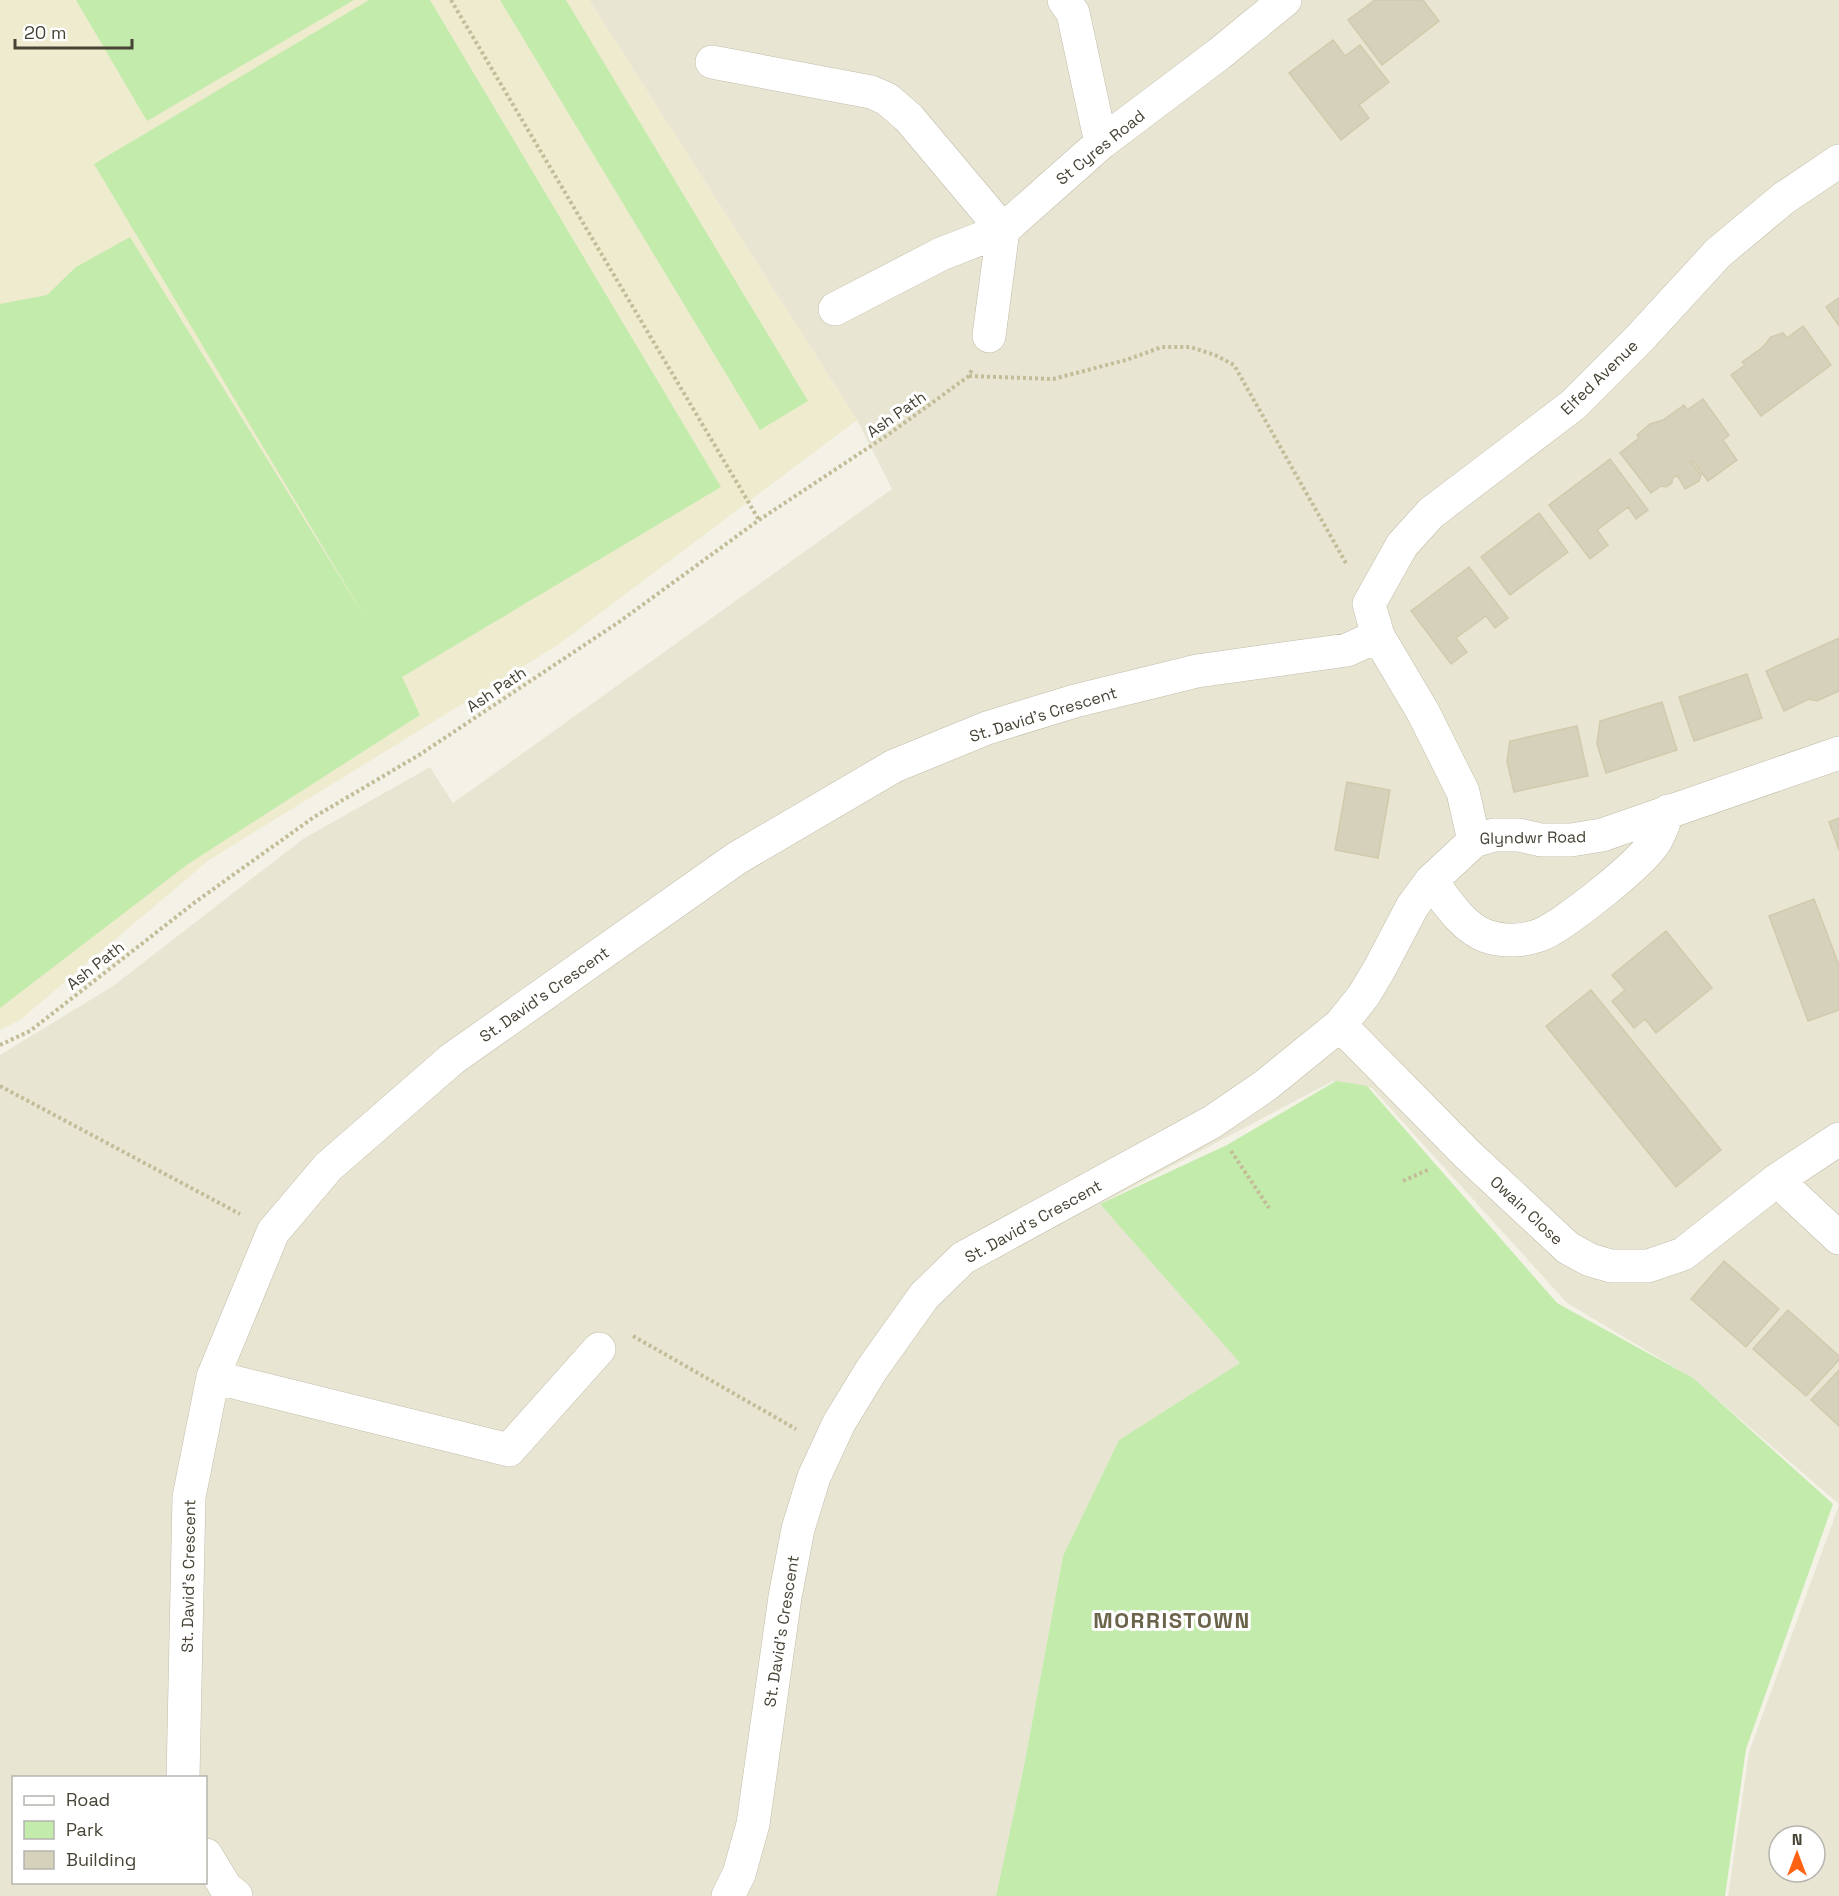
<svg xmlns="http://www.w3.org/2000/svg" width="1839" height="1896" viewBox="0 0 1839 1896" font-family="'Space Grotesk',sans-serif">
<rect width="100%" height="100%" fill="#f4f2e6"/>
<path fill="#e8e6d3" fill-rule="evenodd" d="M 589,0 L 1839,0 L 1839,1504 L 1691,1377 L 1567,1303 L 1372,1088 L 1333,1081 L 1100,1204 L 1241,1363 L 1119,1440 L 1063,1556 L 1024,1766 L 996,1896 L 0,1896 L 0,1055 L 113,986 L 303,839 L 430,767 L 453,803 L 892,489 L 857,420 ZM 14,1778 L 206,1778 L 206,1882 L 14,1882 Z
M 1839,1505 L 1839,1896 L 1728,1896 L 1749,1752 ZM 1779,1836 L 1815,1836 L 1815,1872 L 1779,1872 Z"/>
<path fill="#eeebcf" d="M 0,0 L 589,0 L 857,420 L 558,645 L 209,860 L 20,1020 L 0,1030 Z"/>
<path fill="#c3ebac" d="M 76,0 L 354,0 L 147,121 Z
M 369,0 L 430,0 L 721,487 L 402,677 L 420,715 L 188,864 L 0,1008 L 0,304 L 47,295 L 76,267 L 130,237 L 369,624 L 94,164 Z
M 500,0 L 566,0 L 808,401 L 760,430 Z
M 1336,1081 L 1367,1086 L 1557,1303 L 1693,1378 L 1833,1504 L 1746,1749 L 1725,1896 L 996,1896 L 1024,1766 L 1063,1556 L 1119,1440 L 1240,1363 L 1100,1204 L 1227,1145 Z"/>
<path fill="#d6d1ba" stroke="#d2caad" stroke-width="1.5" d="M 1375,0 L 1423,0 L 1439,21 L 1382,65 L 1348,20 Z
M 1333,40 L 1345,56 L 1360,45 L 1389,82 L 1359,105 L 1369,118 L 1341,140 L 1289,73 Z
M 1839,298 L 1839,326 L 1826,307 Z
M 1803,326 L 1831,365 L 1761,416 L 1731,375 L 1745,365 L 1742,362 L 1763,347 L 1771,337 L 1783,333 L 1787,338 Z
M 1703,399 L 1729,435 L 1723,440 L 1737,460 L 1708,481 L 1693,461 L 1691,462 L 1701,475 L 1699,481 L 1685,489 L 1677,475 L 1672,479 L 1672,483 L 1666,487 L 1661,486 L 1651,493 L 1620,453 L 1639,438 L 1637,435 L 1650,424 L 1663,420 L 1684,405 L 1687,410 Z
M 1610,459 L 1648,510 L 1636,519 L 1628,507 L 1597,530 L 1608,545 L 1590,559 L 1549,505 Z
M 1539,513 L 1568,552 L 1510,595 L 1481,557 Z
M 1469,567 L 1508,618 L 1495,628 L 1486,616 L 1456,638 L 1467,652 L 1451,664 L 1411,611 Z
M 1839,638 L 1839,691 L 1817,701 L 1809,699 L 1784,711 L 1766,671 Z
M 1747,674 L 1762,718 L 1694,741 L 1679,697 Z
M 1662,702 L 1677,750 L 1606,773 L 1597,744 L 1600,721 Z
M 1577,726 L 1588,776 L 1514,792 L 1507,761 L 1510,741 Z
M 1347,782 L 1390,790 L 1378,858 L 1335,850 Z
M 1839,818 L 1839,850 L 1829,822 Z
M 1814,899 L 1839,965 L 1839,1010 L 1808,1021 L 1769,916 Z
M 1666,931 L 1712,988 L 1656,1033 L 1645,1019 L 1634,1028 L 1612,1001 L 1625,990 L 1612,975 Z
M 1591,990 L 1721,1150 L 1676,1187 L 1546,1026 Z
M 1724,1261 L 1779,1309 L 1746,1347 L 1691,1299 Z
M 1788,1310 L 1839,1356 L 1839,1360 L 1806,1396 L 1753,1349 Z
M 1839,1370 L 1839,1426 L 1811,1400 Z"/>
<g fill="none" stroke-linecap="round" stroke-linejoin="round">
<g stroke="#c0bca8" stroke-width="34">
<path id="minor" d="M 1064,0 L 1073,13 L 1101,143
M 712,62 L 871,92 L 887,99 L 909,118 L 1003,230 L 941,254 L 835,309
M 1839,161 L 1784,198 L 1718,253 L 1639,339 L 1573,405 L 1431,513 L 1402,545 L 1369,604 L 1378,636 L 1423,712 L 1463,792 L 1474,841 L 1494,835 L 1519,835 L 1541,840 L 1571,840 L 1602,835 L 1839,753
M 989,336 L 1003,230 L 1101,143 L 1219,54 L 1285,0
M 1431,881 C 1446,900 1462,927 1486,936 C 1503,942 1523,941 1540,935 C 1563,926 1644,862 1656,840 C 1661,831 1665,820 1668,811
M 1340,1025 L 1467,1154 L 1568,1248 L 1590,1260 L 1611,1266 L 1648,1266 L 1683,1254 L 1777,1180 L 1839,1139
M 1777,1180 L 1839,1238
M 213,1377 L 509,1450 L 599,1349
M 183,1778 L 189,1497 L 213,1377 L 273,1232 L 328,1167 L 452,1059 L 737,858 L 894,766 L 987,728 L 1075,701 L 1197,671 L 1347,650 L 1378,636
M 206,1855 L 226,1888 L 236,1896
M 728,1896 L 739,1874 L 753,1824 L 785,1597 L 798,1529 L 814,1477 L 839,1423 L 872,1369 L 924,1296 L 963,1258 L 1212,1122 L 1266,1085 L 1340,1025 L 1364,995 L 1380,968 L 1412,907 L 1431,881 L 1474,841"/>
</g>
<path stroke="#c3bc98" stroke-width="4" stroke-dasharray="3 3" stroke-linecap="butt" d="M 451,0 L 759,520
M 969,376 L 1053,379 L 1126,360 L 1162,347 L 1190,347 L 1215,355 L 1234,365 L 1347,565
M 0,1045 L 30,1031 L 194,903 L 314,817 L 419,755 L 619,622 L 759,520 L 889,434 L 969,376 L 972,369
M 0,1086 L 240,1214
M 1231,1151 L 1269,1208
M 1403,1181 L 1430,1169
M 633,1336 L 796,1429"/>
<use href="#minor" stroke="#fff" stroke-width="33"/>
</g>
<g text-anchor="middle" stroke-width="6" stroke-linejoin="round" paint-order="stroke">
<g font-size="16" fill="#474335" stroke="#fff">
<text transform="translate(1100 147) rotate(-39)" y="6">St Cyres Road</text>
<text transform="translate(1599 377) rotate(-44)" y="6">Elfed Avenue</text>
<text transform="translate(896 414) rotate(-35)" y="6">Ash Path</text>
<text transform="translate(496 689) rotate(-34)" y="6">Ash Path</text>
<text transform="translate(1043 714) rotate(-17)" y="6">St. David's Crescent</text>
<text transform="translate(1533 837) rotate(-1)" y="6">Glyndwr Road</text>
<text transform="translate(95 965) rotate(-38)" y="6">Ash Path</text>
<text transform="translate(544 994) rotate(-35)" y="6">St. David's Crescent</text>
<text transform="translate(1527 1210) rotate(43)" y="6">Owain Close</text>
<text transform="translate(1033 1221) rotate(-29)" y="6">St. David's Crescent</text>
<text transform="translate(188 1576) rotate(-89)" y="6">St. David's Crescent</text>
<text transform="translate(781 1631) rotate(-81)" y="6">St. David's Crescent</text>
</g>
<g font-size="22" font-weight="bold" letter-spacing="1.5" fill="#6b644b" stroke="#fff">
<text x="1172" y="1628">MORRISTOWN</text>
</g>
</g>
<rect x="12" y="1776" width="195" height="108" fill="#ffffff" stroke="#b5b4ae" stroke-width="1.5"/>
<rect x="24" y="1796" width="30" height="9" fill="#ffffff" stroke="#b5b4ae" stroke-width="1.5"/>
<text x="66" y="1806" font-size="18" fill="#474335">Road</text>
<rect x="24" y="1821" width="30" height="18" fill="#c3ebac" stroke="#b5b4ae" stroke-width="1.5"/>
<text x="66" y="1836" font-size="18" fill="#474335">Park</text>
<rect x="24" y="1851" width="30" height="18" fill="#d6d1ba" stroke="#b5b4ae" stroke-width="1.5"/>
<text x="66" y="1866" font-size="18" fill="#474335">Building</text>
<g transform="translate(1797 1854)"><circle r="28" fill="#ffffff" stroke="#b5b4ae" stroke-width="1.5"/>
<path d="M0-4.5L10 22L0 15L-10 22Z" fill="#ff6212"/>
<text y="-9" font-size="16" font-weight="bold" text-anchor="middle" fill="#474335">N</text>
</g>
<path d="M15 39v9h117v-9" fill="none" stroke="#474335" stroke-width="3"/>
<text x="24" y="39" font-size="18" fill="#474335" stroke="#ffffff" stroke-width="4.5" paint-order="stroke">20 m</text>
</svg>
